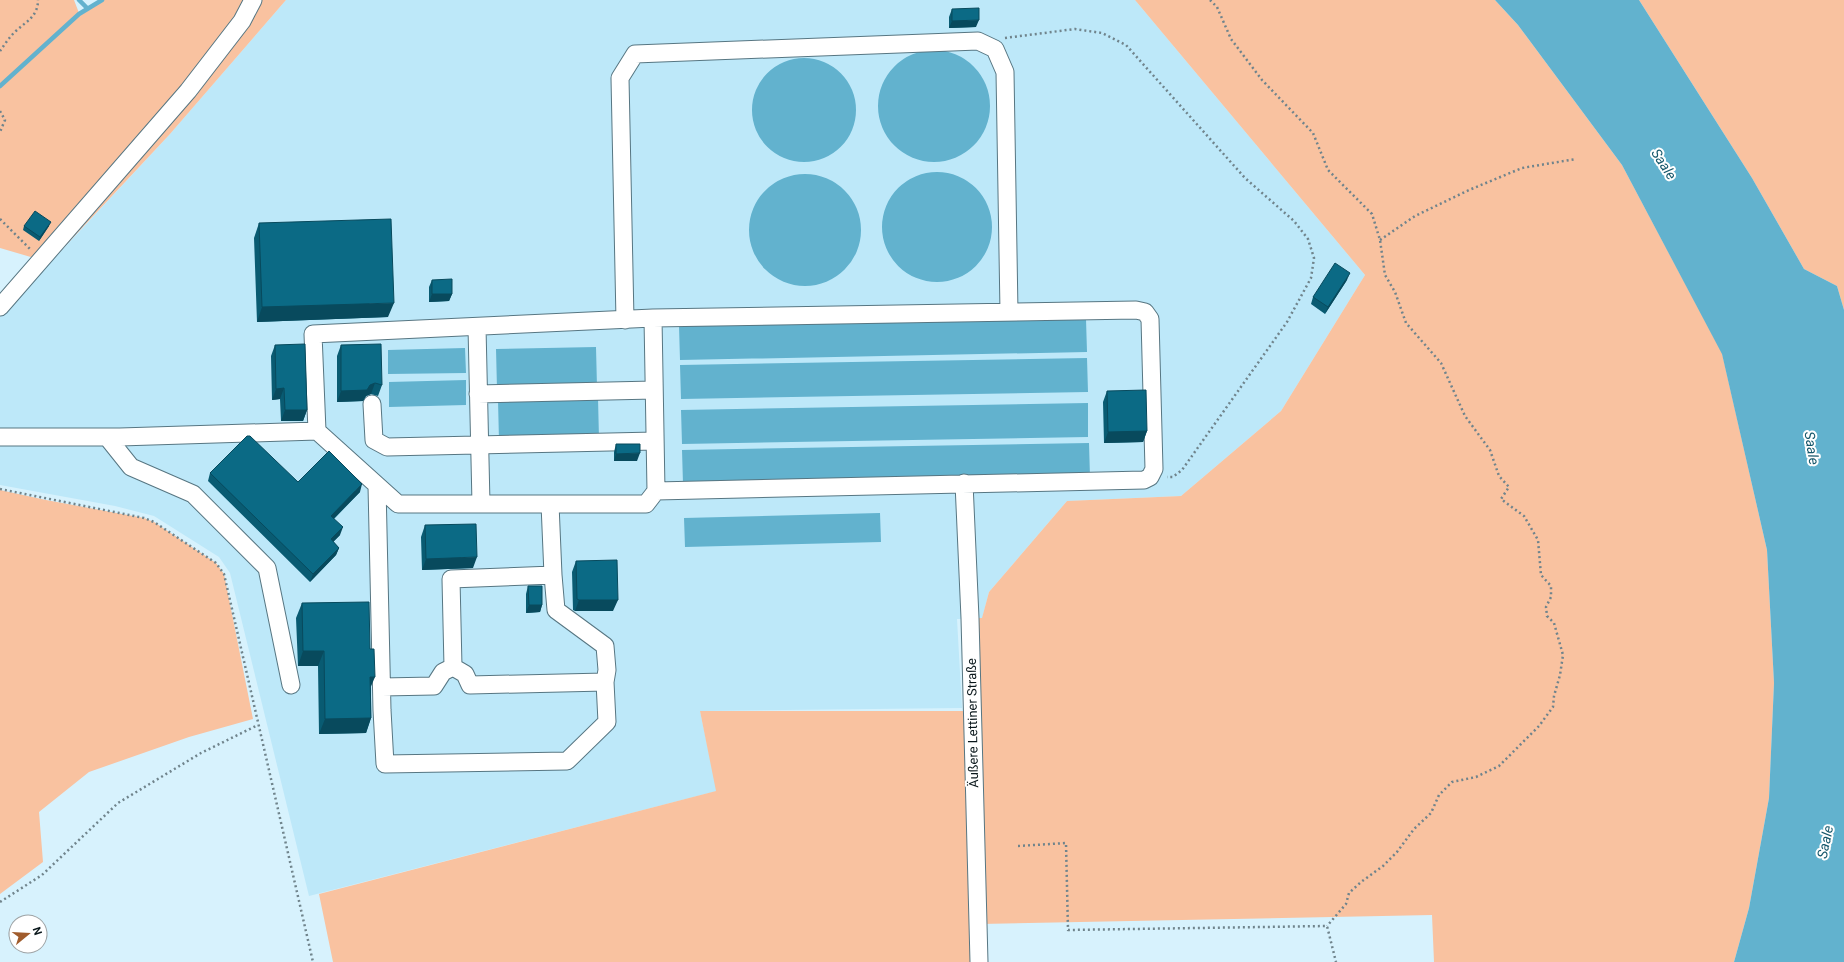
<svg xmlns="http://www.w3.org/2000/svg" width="1844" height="962" viewBox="0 0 1844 962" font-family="Roboto,sans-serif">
<rect width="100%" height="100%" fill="#d7f2fd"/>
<path fill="#bde8f9" d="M 286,0 L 1135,0 L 1365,275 L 1281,411 L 1181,496 L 1067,501 L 989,592 L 982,619 L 957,619 L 962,708 L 700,711 L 717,791 L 309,896 L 230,573 L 219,557 L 154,516 L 115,506 L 0,485 L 0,317 L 170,134 Z"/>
<path fill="#f9c2a0" d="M 0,0 L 74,0 L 79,13 L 102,0 L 286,0 L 170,134 L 41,272 L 41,260 L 0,248 Z
M 1135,0 L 1495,0 L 1518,25 L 1622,165 L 1722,353 L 1767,550 L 1774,683 L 1769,798 L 1749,908 L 1734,962 L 1434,962 L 1432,915 L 980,924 L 977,962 L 333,962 L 319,894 L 716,791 L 700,711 L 966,711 L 970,618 L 982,618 L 989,592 L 1067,501 L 1181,496 L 1281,411 L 1365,275 Z
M 1639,0 L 1844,0 L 1844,310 L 1837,286 L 1804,269 L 1752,178 Z
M 0,490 L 46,500 L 144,518 L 154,522 L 216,563 L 224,574 L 253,719 L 189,737 L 89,772 L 39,812 L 43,862 L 0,894 Z"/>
<path fill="#62b2ce" d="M 1495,0 L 1639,0 L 1752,178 L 1804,269 L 1837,286 L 1844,310 L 1844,962 L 1734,962 L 1749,908 L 1769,798 L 1774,683 L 1767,550 L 1722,354 L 1622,165 L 1518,25 Z
M878 106a56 56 0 1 1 112 0a56 56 0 1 1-112 0Z
M752 110a52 52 0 1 1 104 0a52 52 0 1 1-104 0Z
M882 227a55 55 0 1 1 110 0a55 55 0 1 1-110 0Z
M749 230a56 56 0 1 1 112 0a56 56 0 1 1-112 0Z
M 1086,319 L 1087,352 L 680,360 L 679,326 Z
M 596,347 L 597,387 L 497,389 L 496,349 Z
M 465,348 L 466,373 L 388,374 L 388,350 Z
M 1087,358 L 1088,392 L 681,399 L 680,365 Z
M 466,380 L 466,405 L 389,407 L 389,382 Z
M 598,398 L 599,439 L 499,441 L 498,400 Z
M 1088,403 L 1088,437 L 682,444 L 681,410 Z
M 1089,443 L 1090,477 L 683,484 L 682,450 Z
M 880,513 L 881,542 L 685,547 L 684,518 Z"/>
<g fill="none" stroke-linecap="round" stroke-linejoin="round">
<path stroke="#62b2ce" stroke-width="4.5" d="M 79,0 L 87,8
M 0,86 L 79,14 L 102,0"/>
<g stroke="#577682" stroke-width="19">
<path id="minor" d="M 0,307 L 188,91 L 242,21 L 253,0
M 625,320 L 620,78 L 635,54 L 978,41 L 995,49 L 1005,72 L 1009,312
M 477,327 L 481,504
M 478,394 L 654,390
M 372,404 L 374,440 L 387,447 L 655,441
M 317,431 L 313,334 L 653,318 L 1136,310 L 1145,312 L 1150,319 L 1154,469 L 1150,477 L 1144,480 L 656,491
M 0,437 L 120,437 L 317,431 L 398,504 L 646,504 L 656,491 L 653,318
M 107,437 L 131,467 L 193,494 L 267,568 L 291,685
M 964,483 L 970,618 L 979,962
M 377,486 L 382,710 L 385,764 L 567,761 L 607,722 L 605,682 L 470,685 L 465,674 L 453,667 L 443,672 L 434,686 L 382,687
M 553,575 L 556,610 L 605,646 L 607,670 L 605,682
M 453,667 L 451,579 L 553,575 L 550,504"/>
</g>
<path stroke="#70848c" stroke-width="2.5" stroke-dasharray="2 3" stroke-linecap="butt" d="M 1210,0 L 1217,7 L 1231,39 L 1262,80 L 1313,133 L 1328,170 L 1372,214 L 1380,240 L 1385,275 L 1395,292 L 1406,323 L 1441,363 L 1465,416 L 1490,450 L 1499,476 L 1509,487 L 1501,499 L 1524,516 L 1538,540 L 1541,575 L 1551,586 L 1551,597 L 1546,607 L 1547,616 L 1554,623 L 1563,655 L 1560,675 L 1554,696 L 1553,707 L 1539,726 L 1499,766 L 1476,777 L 1452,782 L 1439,795 L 1431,813 L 1414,829 L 1397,852 L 1383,866 L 1361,882 L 1349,893 L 1346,904 L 1327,926
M 1005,38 L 1075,29 L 1102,33 L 1126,45 L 1245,178 L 1294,221 L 1308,239 L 1314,258 L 1311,278 L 1287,322 L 1182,470 L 1173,477 L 1167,477
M 0,51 C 5,44 10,36 17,30 C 27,21 38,16 38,0
M 0,111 L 5,120 L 0,132
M 0,219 L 31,250
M 1380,240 L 1415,216 L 1469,190 L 1522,168 L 1576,159
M 0,489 L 144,518 L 154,522 L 216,563 L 224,574 L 313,962
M 1018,846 L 1066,843 L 1068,930 L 1327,926 L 1336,962
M 0,902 L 42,875 L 118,803 L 201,753 L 258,725"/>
<use href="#minor" stroke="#fff" stroke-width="17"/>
</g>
<path fill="#095b72" d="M 952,9 L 976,27 L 949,28 L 949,17 Z
M 259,223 L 388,317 L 257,322 L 254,238 Z
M 24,226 L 49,226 L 39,241 L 23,230 Z
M 432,280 L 452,294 L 449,301 L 429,302 L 429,287 Z
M 1347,280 L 1325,314 L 1311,304 L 1313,297 Z
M 275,345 L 307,410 L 303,421 L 281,421 L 280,399 L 272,400 L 271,356 Z
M 341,345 L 382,385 L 378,396 L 371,394 L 366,396 L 363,401 L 337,402 L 337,356 Z
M 1107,391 L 1147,431 L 1143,442 L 1104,443 L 1103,402 Z
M 616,444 L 637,461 L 614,461 L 614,452 Z
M 210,473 L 298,482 L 360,492 L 334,519 L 340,535 L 333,542 L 339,548 L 336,555 L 310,582 L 208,481 Z
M 425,525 L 473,568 L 422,570 L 421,537 Z
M 576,561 L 613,611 L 575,611 L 573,610 L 572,572 Z
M 528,586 L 542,605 L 540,612 L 526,613 L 526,594 Z
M 302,603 L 371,688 L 371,718 L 366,733 L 319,734 L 318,666 L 298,666 L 296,618 Z"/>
<path fill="#084a5d" d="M 979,20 L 976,27 L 949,28 L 952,21 Z
M 51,222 L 49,226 L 39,241 L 40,237 Z
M 1350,273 L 1347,280 L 1325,314 L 1328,307 Z
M 432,294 L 452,294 L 449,301 L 429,302 Z
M 394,303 L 388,317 L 257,322 L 262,307 Z
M 375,383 L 371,394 L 366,396 L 363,401 L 337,402 L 341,391 L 370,385 Z
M 284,388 L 280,399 L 272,400 L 276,389 Z
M 285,410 L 307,410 L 303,421 L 281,421 Z
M 1147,431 L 1143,442 L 1104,443 L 1108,432 Z
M 640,453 L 637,461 L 614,461 L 616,454 Z
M 362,484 L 360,492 L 328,524 L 331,516 Z
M 343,527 L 340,535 L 328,547 L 331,539 Z
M 339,548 L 336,555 L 310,582 L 313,574 Z
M 477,557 L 473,568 L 422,570 L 426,559 Z
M 579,600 L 618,600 L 613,611 L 575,611 Z
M 529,605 L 542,605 L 540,612 L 526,613 Z
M 303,651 L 324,651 L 318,666 L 298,666 Z
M 370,677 L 375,677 L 369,691 Z
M 371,718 L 366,733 L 319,734 L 325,719 Z"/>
<path fill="#0b6a85" stroke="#084a5d" d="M 979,8 L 979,20 L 952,21 L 952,9 Z
M 35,211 L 51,222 L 40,237 L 24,226 Z
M 391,219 L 394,303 L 262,307 L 259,223 Z
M 1335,263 L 1350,273 L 1328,307 L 1313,297 Z
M 452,279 L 452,294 L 432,294 L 432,280 Z
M 305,344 L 307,410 L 285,410 L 284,388 L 276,389 L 275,345 Z
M 381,344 L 382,385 L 375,383 L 370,385 L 367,390 L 341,391 L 341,345 Z
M 1146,390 L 1147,431 L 1108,432 L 1107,391 Z
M 247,436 L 250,436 L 298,482 L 329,451 L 362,484 L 331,516 L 343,527 L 331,539 L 339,548 L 313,574 L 210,473 Z
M 616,444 L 640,444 L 640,453 L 616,454 Z
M 476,524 L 477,557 L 426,559 L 425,525 Z
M 617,560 L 618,600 L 579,600 L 577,599 L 576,561 Z
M 528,586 L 542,586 L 542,605 L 529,605 Z
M 369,602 L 370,649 L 374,649 L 375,677 L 370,677 L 371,718 L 325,719 L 324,651 L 303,651 L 302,603 Z"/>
<g text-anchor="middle" stroke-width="4" stroke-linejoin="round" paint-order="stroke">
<g font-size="13" fill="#0a171b" stroke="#fff">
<text transform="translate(972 723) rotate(-91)" y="5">Äußere Lettiner Straße</text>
</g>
<g font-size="14" font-style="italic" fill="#15576b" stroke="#fff">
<text transform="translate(1664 164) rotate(57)" y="5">Saale</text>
<text transform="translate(1812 448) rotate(81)" y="5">Saale</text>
<text transform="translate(1825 842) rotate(-78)" y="5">Saale</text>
</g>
</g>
<g transform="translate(28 934) rotate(72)"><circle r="19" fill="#ffffff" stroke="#9da2a4"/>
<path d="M0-3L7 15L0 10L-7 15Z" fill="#a05c2c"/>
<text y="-6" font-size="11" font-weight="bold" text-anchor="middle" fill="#0a171b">N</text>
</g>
</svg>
